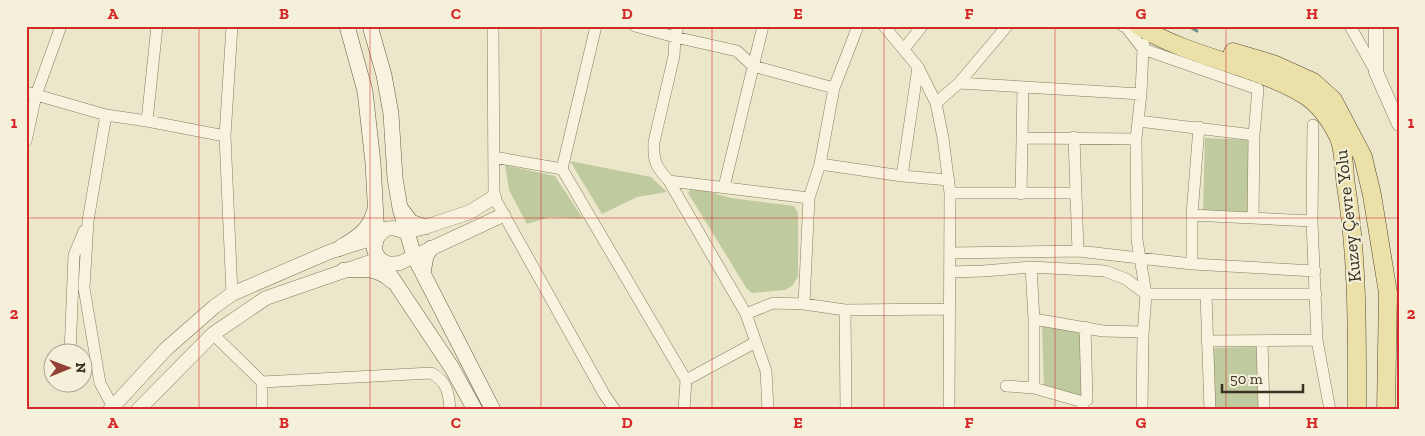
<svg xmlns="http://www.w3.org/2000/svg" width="1425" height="436" viewBox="0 0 1425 436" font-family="'Zilla Slab',serif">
<rect width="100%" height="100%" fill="#ece7cb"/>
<path fill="#bfca9f" d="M 1205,138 L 1252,140 L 1249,212 L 1203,211 Z
M 570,161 L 651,177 L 667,192 L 637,197 L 602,214 Z
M 505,165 L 555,176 L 583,219 L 550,217 L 527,224 L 509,190 Z
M 692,187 L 731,198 L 794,206 L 798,213 L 798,277 L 792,286 L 785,290 L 752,293 L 747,289 L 688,193 Z
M 1042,325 L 1081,331 L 1083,397 L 1044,388 Z
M 1259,347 L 1261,410 L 1214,410 L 1212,348 Z"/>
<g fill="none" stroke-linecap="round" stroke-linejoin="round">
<path stroke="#728f8c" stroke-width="3" d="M 1188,26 L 1197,31"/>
<g stroke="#887b60" stroke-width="12">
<path id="minor" d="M 232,26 L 225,136 L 232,294
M 493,26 L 494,197 L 604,394 L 615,410
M 596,26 L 562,169 L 686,380 L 684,410
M 635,26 L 675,37 L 737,51 L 753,66 L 834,88
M 678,26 L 675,37 L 674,56 L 654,142 C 653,161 656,167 669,181 L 746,314 L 766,371 L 768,410
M 884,26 L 918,67 L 936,103 L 943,138 L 950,193 L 949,410
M 1123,26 L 1126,27 L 1143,49 L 1141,94 L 1136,139 L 1137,240 L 1146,294 L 1143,335 L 1142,410
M 1350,26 L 1376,72
M 1144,44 L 1143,49 L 1258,89 L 1254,135 L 1253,218
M 904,49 L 922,26
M 918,67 L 902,176 L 949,180
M 959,83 L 1141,94
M 26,92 L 106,115 L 147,121 L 225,136
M 936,103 L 959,83 L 1007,26
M 106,115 L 88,221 L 84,288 L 100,383 L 113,407
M 147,121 L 157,26
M 1138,121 L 1254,135
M 1313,125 L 1312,221 L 1317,340 L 1330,410
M 1074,137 L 1078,251
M 1022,138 L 1136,139
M 26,141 L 36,95 L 61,26
M 494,157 L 562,169
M 820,164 L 902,176
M 669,181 L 809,198
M 724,187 L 763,26
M 950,193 L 1075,193
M 1021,194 L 1023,87
M 1192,215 L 1312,221
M 950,253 L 1078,251 L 1192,264 L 1315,271
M 1192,264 L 1192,215 L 1199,127
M 1031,267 L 1034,319 L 1034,388
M 950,272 L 984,271 L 1031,267 L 1105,271 L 1126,279 L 1146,294 L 1316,294
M 1206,294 L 1210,410
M 845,310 L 949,309
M 746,314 L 773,303 L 804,304
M 1034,319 L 1103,331 L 1143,332
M 213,334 L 262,382 L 262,410
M 1207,341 L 1317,340
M 1262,342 L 1264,410
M 70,353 L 74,255 L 84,231
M 686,380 L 756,342
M 262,382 L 431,373 C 447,381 449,393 450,410
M 1006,386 L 1034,388 L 1083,402
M 846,410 L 845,310 L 804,304 L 809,198 L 820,164 L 834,88 L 858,26
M 1083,410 L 1083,402 L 1087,400 L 1085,327"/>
</g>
<g stroke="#887b60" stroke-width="15">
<path id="tertiary" d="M 1376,26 L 1376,72 L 1399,124
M 110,410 L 166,349 L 214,307 L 232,294 L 329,252 L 377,237 L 386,229 L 393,228 L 406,232 L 425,227 L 470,212 L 494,197
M 138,410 L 213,334 L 266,298 L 379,259 L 389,264 L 400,263 L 503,215"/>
</g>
<g stroke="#6a5c43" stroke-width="16">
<path id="secondary" d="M 347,26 L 365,91 L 373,163 L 377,237 L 374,248 L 376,254 L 452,368 L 475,410
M 370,26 L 384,75 L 391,114 L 395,178 L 400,208 L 414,256 L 493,410
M 401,209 L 411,222 L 425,227
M 338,249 C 354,239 369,232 374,212
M 344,270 C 364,269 376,267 392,281
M 423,273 L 426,256 L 431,248"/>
</g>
<g stroke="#564933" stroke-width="19">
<path id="primary" d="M 1139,26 C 1190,58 1252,64 1303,94 C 1320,104 1331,121 1339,138 C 1344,150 1344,172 1346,186 C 1358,260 1357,335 1357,410
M 1233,52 L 1273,64 L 1313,82 L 1333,100 L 1363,157 L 1372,195 L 1388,293 L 1386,410"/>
</g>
<use href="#minor" stroke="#f7f3de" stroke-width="11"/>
<use href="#tertiary" stroke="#f7f3de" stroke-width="14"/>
<use href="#secondary" stroke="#f7f3de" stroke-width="15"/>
<use href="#primary" stroke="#ebe0a7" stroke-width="18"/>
</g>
<path fill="none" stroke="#d62828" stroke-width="1" stroke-opacity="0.55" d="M 199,26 L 199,410M 370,26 L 370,410M 541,26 L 541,410M 712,26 L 712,410M 884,26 L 884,410M 1055,26 L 1055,410M 1226,26 L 1226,410M 26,218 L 1399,218"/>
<g text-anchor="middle" stroke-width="4" stroke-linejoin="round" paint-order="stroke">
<g font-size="18" fill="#393122" stroke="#f4f0da">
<text transform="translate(1348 216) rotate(-96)" y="6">Kuzey Çevre Yolu</text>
</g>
</g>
<rect width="1425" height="436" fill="none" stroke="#f4f0da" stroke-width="55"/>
<g transform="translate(68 368) rotate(89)"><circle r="24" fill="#f4f0da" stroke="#a9a490"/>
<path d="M0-4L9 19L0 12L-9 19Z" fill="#924134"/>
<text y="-8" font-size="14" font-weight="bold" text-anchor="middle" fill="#393122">N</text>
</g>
<path d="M1222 384v8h81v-8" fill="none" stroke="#393122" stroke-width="2.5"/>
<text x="1230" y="384" font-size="15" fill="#393122" stroke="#f4f0da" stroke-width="4" paint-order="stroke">50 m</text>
<rect x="28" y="28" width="1370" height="380" fill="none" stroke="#d62828" stroke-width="2"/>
<g font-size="16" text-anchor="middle" font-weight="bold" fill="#d62828">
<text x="113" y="19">A</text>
<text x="284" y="19">B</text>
<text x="456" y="19">C</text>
<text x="627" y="19">D</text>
<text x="798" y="19">E</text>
<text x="969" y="19">F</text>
<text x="1141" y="19">G</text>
<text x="1312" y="19">H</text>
<text x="14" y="128">1</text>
<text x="1411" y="128">1</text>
<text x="14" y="319">2</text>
<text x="1411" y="319">2</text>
<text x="113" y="428">A</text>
<text x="284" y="428">B</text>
<text x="456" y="428">C</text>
<text x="627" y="428">D</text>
<text x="798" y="428">E</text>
<text x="969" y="428">F</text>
<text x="1141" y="428">G</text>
<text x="1312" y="428">H</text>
</g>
</svg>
